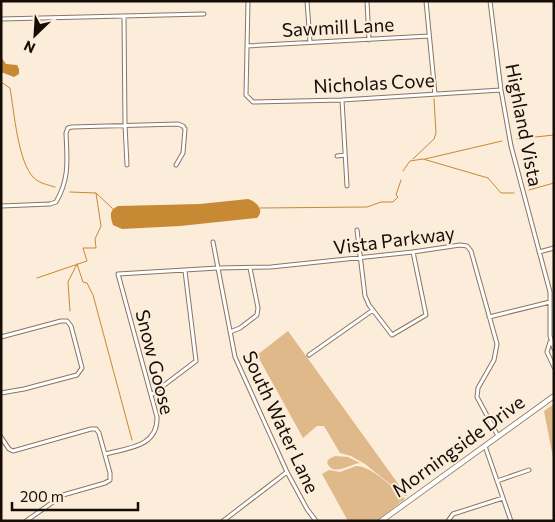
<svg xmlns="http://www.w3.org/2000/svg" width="555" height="522" viewBox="0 0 555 522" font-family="Commissioner,sans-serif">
<rect width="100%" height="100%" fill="#fcecda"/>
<path fill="#e0b98b" d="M 288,331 L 407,496 L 405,496 L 365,464 L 351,456 L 340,453 L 324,426 L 317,426 L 303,438 L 257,355 Z
M 554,404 L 554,463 L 544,411 Z
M 335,456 L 348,457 L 360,463 C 349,464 332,478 327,462 L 329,459 Z
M 356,466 C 370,465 395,489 405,499 L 376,521 L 348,521 L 322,474 L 329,470 L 340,472 Z"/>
<path fill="#c88934" d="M 1,57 L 6,64 L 17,65 L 19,69 L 19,74 L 14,77 L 1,72 Z
M 248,199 C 257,202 265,210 257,218 L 180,226 L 122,229 L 113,225 C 110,216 109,210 118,206 L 200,204 Z"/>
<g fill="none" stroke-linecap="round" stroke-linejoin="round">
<path stroke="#c88934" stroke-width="1" d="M 1,82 L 10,88 C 14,111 18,163 34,178 C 39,183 48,185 55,187
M 517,139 L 554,135
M 413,159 L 434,139 L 436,133 L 434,99
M 425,159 L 502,141
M 403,171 L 410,161 L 423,159 L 488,178 L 501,193 L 514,193
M 529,190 L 554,183
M 96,193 L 113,209
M 260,208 L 367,207 L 381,202 L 393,202 L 398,197 L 396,195 L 401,180
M 77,264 L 83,282 L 87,283 L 93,295 L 132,440
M 37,278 L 87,261 L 83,248 L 96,248 L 95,239 L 101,226 L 96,193 L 70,192
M 70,311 L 68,282 L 77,264"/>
<g stroke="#887662" stroke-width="5">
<path id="minor" d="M 248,1 L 246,95 L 253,102 L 342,100 L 501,90
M 307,1 L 310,42
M 367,1 L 369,40
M 426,1 L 435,94
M 490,1 L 501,90 L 511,146 L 550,292 L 550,336 L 554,349
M 124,16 L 125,125 L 127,165
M 1,19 L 204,14
M 247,46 L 429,36
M 342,100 L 347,186
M 337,156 L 345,155
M 1,206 L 50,204 L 56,202 C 70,178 67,159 66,133 L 68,128 L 72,127 L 178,124 L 183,126 L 185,129 L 183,153 L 176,165
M 357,230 L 365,296 L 369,305 L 392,335 L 426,315 L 413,252
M 213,242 L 235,357 L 287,472 L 307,509 L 316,521
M 539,252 L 554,248
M 489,317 L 550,302
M 230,332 L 240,328 L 257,315 L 258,308 L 250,268
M 1,337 L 61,321 L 67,321 L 71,326 L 82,368 L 77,375 L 24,389 L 1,393
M 550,342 L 547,352 L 554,367
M 309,355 L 373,310
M 151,395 L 196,361 L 185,271
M 1,437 L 9,449 L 13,451 L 91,429 L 96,429 L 99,433 L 110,473 L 110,480 L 105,483 L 63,495 L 26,521
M 485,446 L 511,521
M 105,454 C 128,448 158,447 157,417 L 118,274 L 218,268 L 271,267 L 413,252 L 460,245 L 467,246 L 471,251 L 497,344 L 494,360 L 478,388 L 477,397 L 498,436
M 497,481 L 529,470
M 223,521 L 287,472
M 448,521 L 453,514 L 503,498"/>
</g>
<g stroke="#887662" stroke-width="6">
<path id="tertiary" d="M 381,521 L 554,396"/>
</g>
<use href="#minor" stroke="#fff" stroke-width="3"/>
<use href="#tertiary" stroke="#fff" stroke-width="4.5"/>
</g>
<g text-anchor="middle" stroke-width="4" stroke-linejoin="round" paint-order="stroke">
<g font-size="19" fill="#140e06" stroke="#fcecda">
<text transform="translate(338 27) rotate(-3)" y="7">Sawmill Lane</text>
<text transform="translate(374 83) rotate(-3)" y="7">Nicholas Cove</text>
<text transform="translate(524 125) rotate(79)" y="7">Highland Vista</text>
<text transform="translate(394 240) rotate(-7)" y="7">Vista Parkway</text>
<text transform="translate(155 362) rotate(76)" y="7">Snow Goose</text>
<text transform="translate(281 422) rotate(65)" y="7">South Water Lane</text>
<text transform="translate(458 446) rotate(-36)" y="7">Morningside Drive</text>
</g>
</g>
<rect width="555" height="522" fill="none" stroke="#140e06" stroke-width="5"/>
<g transform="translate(35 35) rotate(205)" stroke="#fcecda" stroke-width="4" paint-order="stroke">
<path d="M0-4L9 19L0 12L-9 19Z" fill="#140e06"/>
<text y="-8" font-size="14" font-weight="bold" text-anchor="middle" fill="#140e06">N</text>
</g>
<path d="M12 502v8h126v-8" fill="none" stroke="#140e06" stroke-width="2.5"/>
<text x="20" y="502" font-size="15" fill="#140e06" stroke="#fcecda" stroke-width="4" paint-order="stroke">200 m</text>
</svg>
